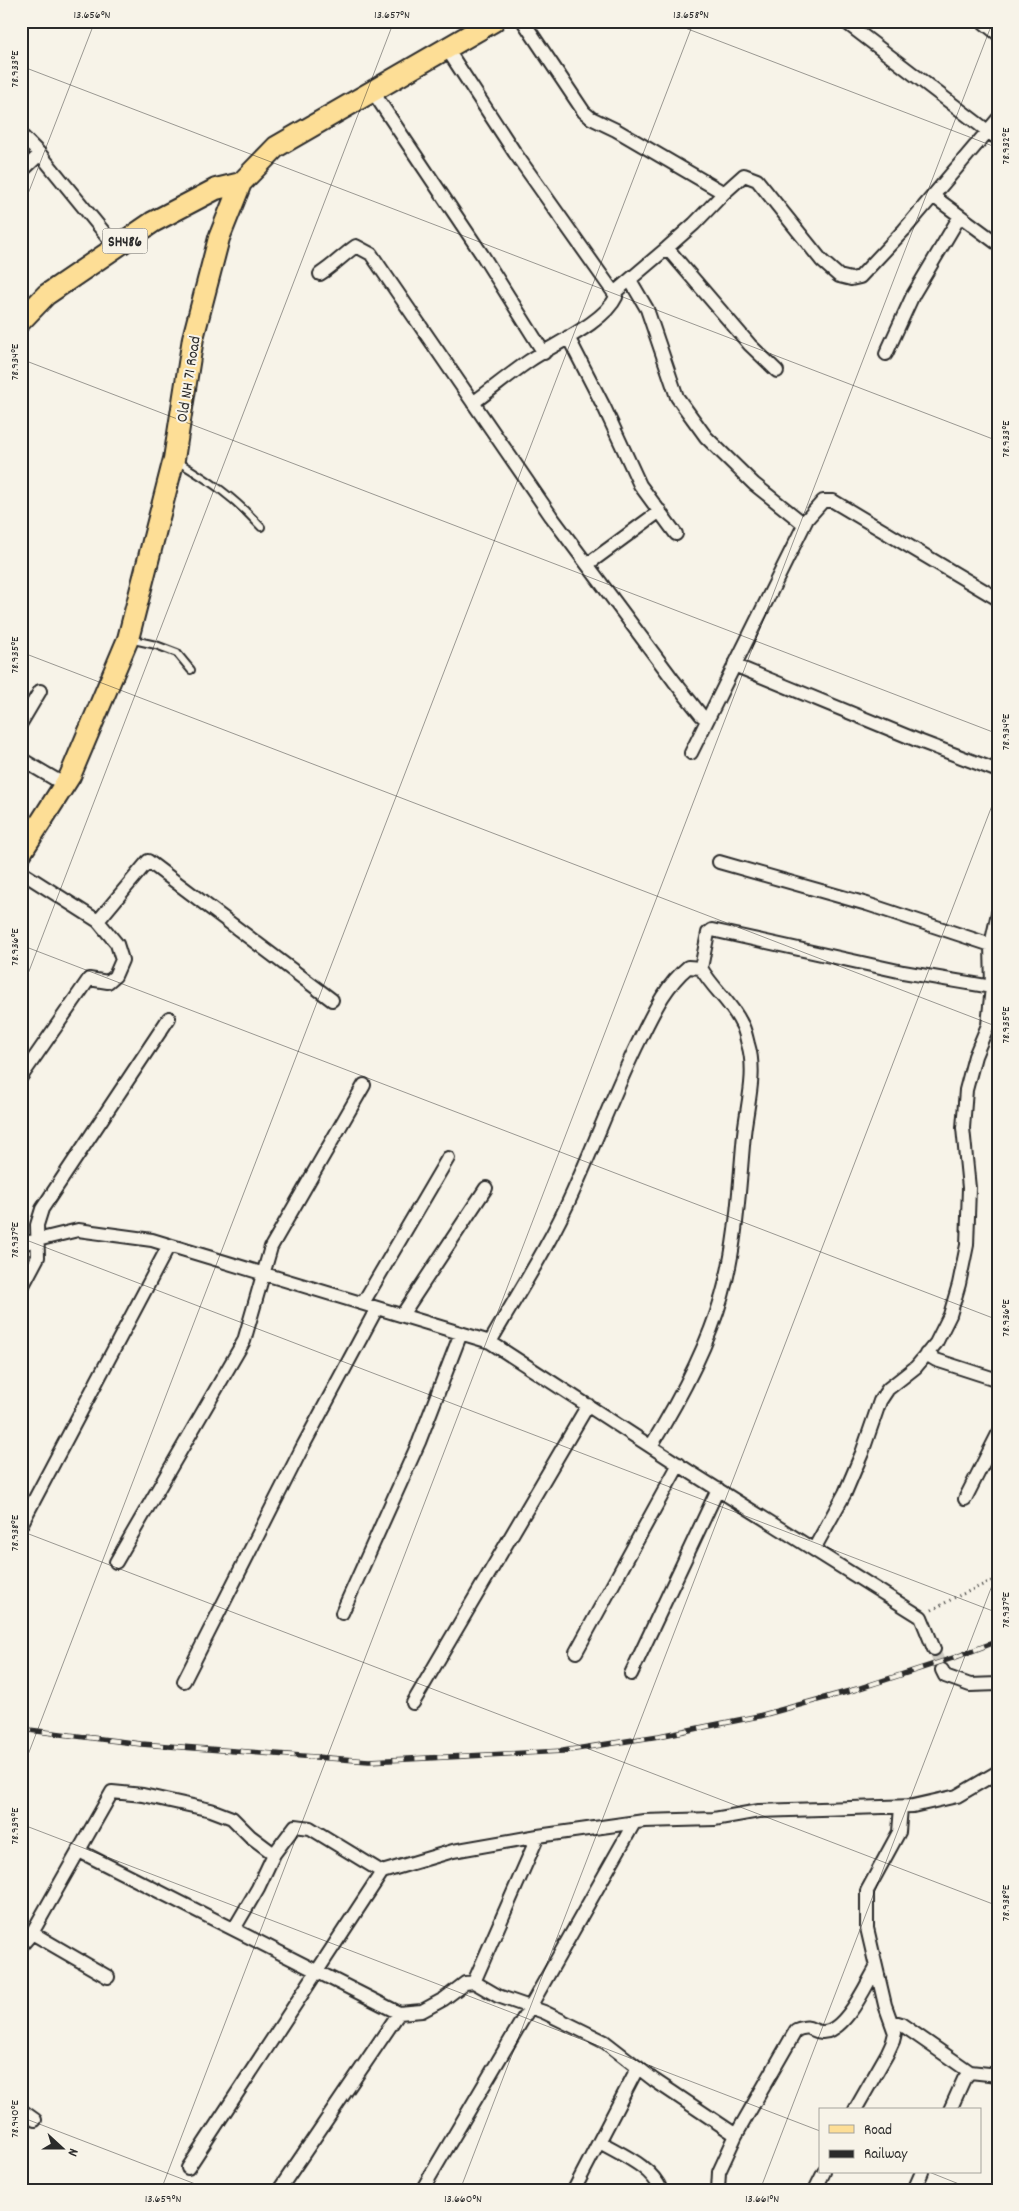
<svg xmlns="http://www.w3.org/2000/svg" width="1019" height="2211" viewBox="0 0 1019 2211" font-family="Dekko,sans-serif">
<rect width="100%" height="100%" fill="#f7f3e8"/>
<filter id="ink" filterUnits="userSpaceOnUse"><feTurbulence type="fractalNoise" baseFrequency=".02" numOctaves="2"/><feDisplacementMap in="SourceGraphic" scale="10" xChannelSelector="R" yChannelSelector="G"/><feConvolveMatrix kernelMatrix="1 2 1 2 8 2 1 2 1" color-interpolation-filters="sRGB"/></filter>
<g filter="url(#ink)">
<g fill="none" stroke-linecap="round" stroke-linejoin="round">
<path stroke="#cecbc2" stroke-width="12" stroke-dasharray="12 6" stroke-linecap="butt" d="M 934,1649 L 942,1670"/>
<g stroke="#2b2b2b" stroke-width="10">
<path id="service" d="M 175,460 C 210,481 233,496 261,527
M 129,639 L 156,645 L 177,653 L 191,670"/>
</g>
<g stroke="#2b2b2b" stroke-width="16">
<path id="minor" d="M 523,21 L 584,112 L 591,118 L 616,130 L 724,193 L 694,224 L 667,248 L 750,345 L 777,371
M 844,21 L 998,139
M 982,21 L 998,34
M 447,49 L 515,153 L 614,293 L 667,248
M 373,92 L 483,256 L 544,353
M 21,135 L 40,154 L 116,247
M 21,172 L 40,154
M 724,193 L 744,175 L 757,180 L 822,261 L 839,276 L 851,279 L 860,277 L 904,230 L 998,119
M 933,196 L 998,244
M 320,274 C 333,266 343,255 356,246 L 371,254 L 551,516 L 674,681 L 701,715 L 707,720
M 630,280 L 647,309 L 677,397 L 706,437 L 754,484 L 804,524
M 568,337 L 605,409 L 640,485 L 676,534
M 886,354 L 913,295 L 960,216
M 473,403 C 492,389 510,374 529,361 C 552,345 604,323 616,297 L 614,293
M 588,564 L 660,511
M 734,665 L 919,741 L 998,771
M 21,723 L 40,691
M 691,753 L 807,519 L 823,501 L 833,501 L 998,599
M 21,759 L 65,785
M 719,862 L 867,904 L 997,947
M 21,872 L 98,921 L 117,944 L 122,960 L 115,976 L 108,982 L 89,979 L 21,1077
M 98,921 L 148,861 L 332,1000
M 21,1244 L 78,1230 L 152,1240 L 490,1342 L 690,1472 L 921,1617 L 934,1649
M 21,1289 L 38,1257 L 37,1225 L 42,1209 L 169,1018
M 363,1303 L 448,1158
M 402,1315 L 486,1188
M 490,1342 C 519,1292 550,1244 573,1192 C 596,1141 615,1089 640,1039 C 653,1013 665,986 688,967 L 701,968
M 926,1354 L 936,1360 L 998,1380
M 651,1446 C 680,1399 707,1349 722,1296 C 737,1244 739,1188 744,1134 C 747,1105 757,1073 748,1044 C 746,1037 745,1029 741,1023 C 731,1002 712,988 701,968 L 708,933 L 712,930 L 903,972 L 992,987
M 965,1499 L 998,1434
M 21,1525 L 169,1245
M 814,1549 L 845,1493 L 862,1453 L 880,1401 L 888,1389 L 916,1367 L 936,1343 L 950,1315 L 959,1284 L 967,1245 L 969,1188 L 963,1128 L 966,1090 L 975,1056 L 988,1025 L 992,987 L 991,945 L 998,913
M 116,1562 L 244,1341 L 271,1247 L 364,1085
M 342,1613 L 419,1442 L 461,1333
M 576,1652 L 679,1464
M 942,1670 L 945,1676 L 970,1685 L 998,1684
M 631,1674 L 718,1489
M 184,1681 L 302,1448 L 377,1308
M 413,1703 L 588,1405
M 79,1851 L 399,2013 L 422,2011 L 444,1999 L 465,1983 L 474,1982 L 498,1996 L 544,2012 L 605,2042 L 654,2080 L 736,2135
M 234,1929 L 258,1888 L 274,1854 L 295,1826 L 310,1828 L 382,1872
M 32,1933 L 108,1977
M 21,1946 L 32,1933 L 112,1792 L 143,1795 L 211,1810 L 232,1818 L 250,1836 L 274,1854
M 474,1982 L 538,1836
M 891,2021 L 901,2024 L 970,2072
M 21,2110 L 35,2120
M 855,2110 L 887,2054 L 893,2041 L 895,2033 L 885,2005 L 867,1928 L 867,1891 L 899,1832 L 901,1807
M 950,2110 L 964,2079 L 970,2072 L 998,2075
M 600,2142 C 622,2155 651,2166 661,2190
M 188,2168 L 382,1872 L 453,1851 L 538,1836 L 644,1821 L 714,1819 L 759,1811 L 913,1806 L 957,1796 L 998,1772
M 279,2190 L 399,2013
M 422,2190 L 530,2007 L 634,1823
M 574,2190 L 638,2067
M 718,2190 L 719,2172 L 736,2135 L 796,2030 C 813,2024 809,2031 822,2032 C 845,2033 866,1985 876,1968
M 815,2190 L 824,2172
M 914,2190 L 922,2172"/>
</g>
<g stroke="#2b2b2b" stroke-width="24">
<path id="primary" d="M 21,321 L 46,295 L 153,222 L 216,189 L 241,183
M 21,853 L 70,776 L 128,639 L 174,459 L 193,338 L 219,238 L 241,183 L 276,147 L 494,21"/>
</g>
<path stroke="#2b2b2b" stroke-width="3" stroke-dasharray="1 4" stroke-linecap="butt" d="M 932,1610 L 954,1598 L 998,1578"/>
<use href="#service" stroke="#f7f3e8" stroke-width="6"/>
<use href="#minor" stroke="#f7f3e8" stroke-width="12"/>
<use href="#primary" stroke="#fdde96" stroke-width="20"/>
<g stroke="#2b2b2b" stroke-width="5.5">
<path id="rail" d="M 21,1729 L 141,1744 L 369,1761 L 563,1751 L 659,1736 L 759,1716 L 857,1689 L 956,1657 L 998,1641"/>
</g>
<use href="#rail" stroke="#f7f3e8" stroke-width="4" stroke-dasharray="11" stroke-linecap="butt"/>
</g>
</g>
<path fill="none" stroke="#2b2b2b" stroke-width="1" stroke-opacity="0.45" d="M 667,21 L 998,148M 21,66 L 998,441M 21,212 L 95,21M 21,359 L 998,734M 21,652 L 998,1027M 21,945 L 998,1320M 21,992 L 394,21M 21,1238 L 998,1613M 21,1531 L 998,1906M 21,1773 L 694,21M 21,1824 L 820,2131M 21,2117 L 211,2190M 929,2172 L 974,2190M 161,2190 L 993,21M 460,2190 L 998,790M 760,2190 L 998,1570"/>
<g text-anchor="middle" stroke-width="4" stroke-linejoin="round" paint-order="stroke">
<rect fill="#f7f3e8" stroke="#686764" stroke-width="1" x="102.5" y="228.5" width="45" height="25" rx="4"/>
<g font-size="15" font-weight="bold" fill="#2b2b2b">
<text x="125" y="246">SH486</text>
</g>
<g font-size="16" fill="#2b2b2b" stroke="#f7f3e8">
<text transform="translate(187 379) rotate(-81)" y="6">Old NH 71 Road</text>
</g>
</g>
<rect width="1019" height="2211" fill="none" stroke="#f7f3e8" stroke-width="55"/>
<rect x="819" y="2108" width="162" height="65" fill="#f7f3e8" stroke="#a5a39c"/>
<rect x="829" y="2125" width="25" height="8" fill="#fdde96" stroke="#a5a39c"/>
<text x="864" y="2134" font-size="15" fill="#2b2b2b">Road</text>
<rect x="829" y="2150" width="25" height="8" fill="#2b2b2b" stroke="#a5a39c"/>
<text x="864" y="2158" font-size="15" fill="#2b2b2b">Railway</text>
<g transform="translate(62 2148) rotate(111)" stroke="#f7f3e8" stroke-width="4" paint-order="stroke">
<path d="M0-4L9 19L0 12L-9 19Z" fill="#2b2b2b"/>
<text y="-8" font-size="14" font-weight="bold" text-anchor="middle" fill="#2b2b2b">N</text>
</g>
<rect x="28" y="28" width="964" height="2156" fill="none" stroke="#2b2b2b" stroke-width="2"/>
<g font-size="12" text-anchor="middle" fill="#2b2b2b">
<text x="92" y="18">13.656°N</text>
<text x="392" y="18">13.657°N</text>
<text x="691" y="18">13.658°N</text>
<text transform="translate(14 69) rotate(-90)" y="4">78.933°E</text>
<text transform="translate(1005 146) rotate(-90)" y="4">78.932°E</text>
<text transform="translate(14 362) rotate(-90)" y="4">78.934°E</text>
<text transform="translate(1005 439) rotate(-90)" y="4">78.933°E</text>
<text transform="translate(14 655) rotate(-90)" y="4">78.935°E</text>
<text transform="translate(1005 732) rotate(-90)" y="4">78.934°E</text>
<text transform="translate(14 947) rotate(-90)" y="4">78.936°E</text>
<text transform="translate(1005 1025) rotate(-90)" y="4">78.935°E</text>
<text transform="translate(14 1240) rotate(-90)" y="4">78.937°E</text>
<text transform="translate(1005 1318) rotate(-90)" y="4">78.936°E</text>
<text transform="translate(14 1533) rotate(-90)" y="4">78.938°E</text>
<text transform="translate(1005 1610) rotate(-90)" y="4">78.937°E</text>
<text transform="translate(14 1826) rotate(-90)" y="4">78.939°E</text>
<text transform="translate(1005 1903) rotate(-90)" y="4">78.938°E</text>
<text transform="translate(14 2119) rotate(-90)" y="4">78.940°E</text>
<text x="163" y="2202">13.659°N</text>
<text x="463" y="2202">13.660°N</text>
<text x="762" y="2202">13.661°N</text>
</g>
</svg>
